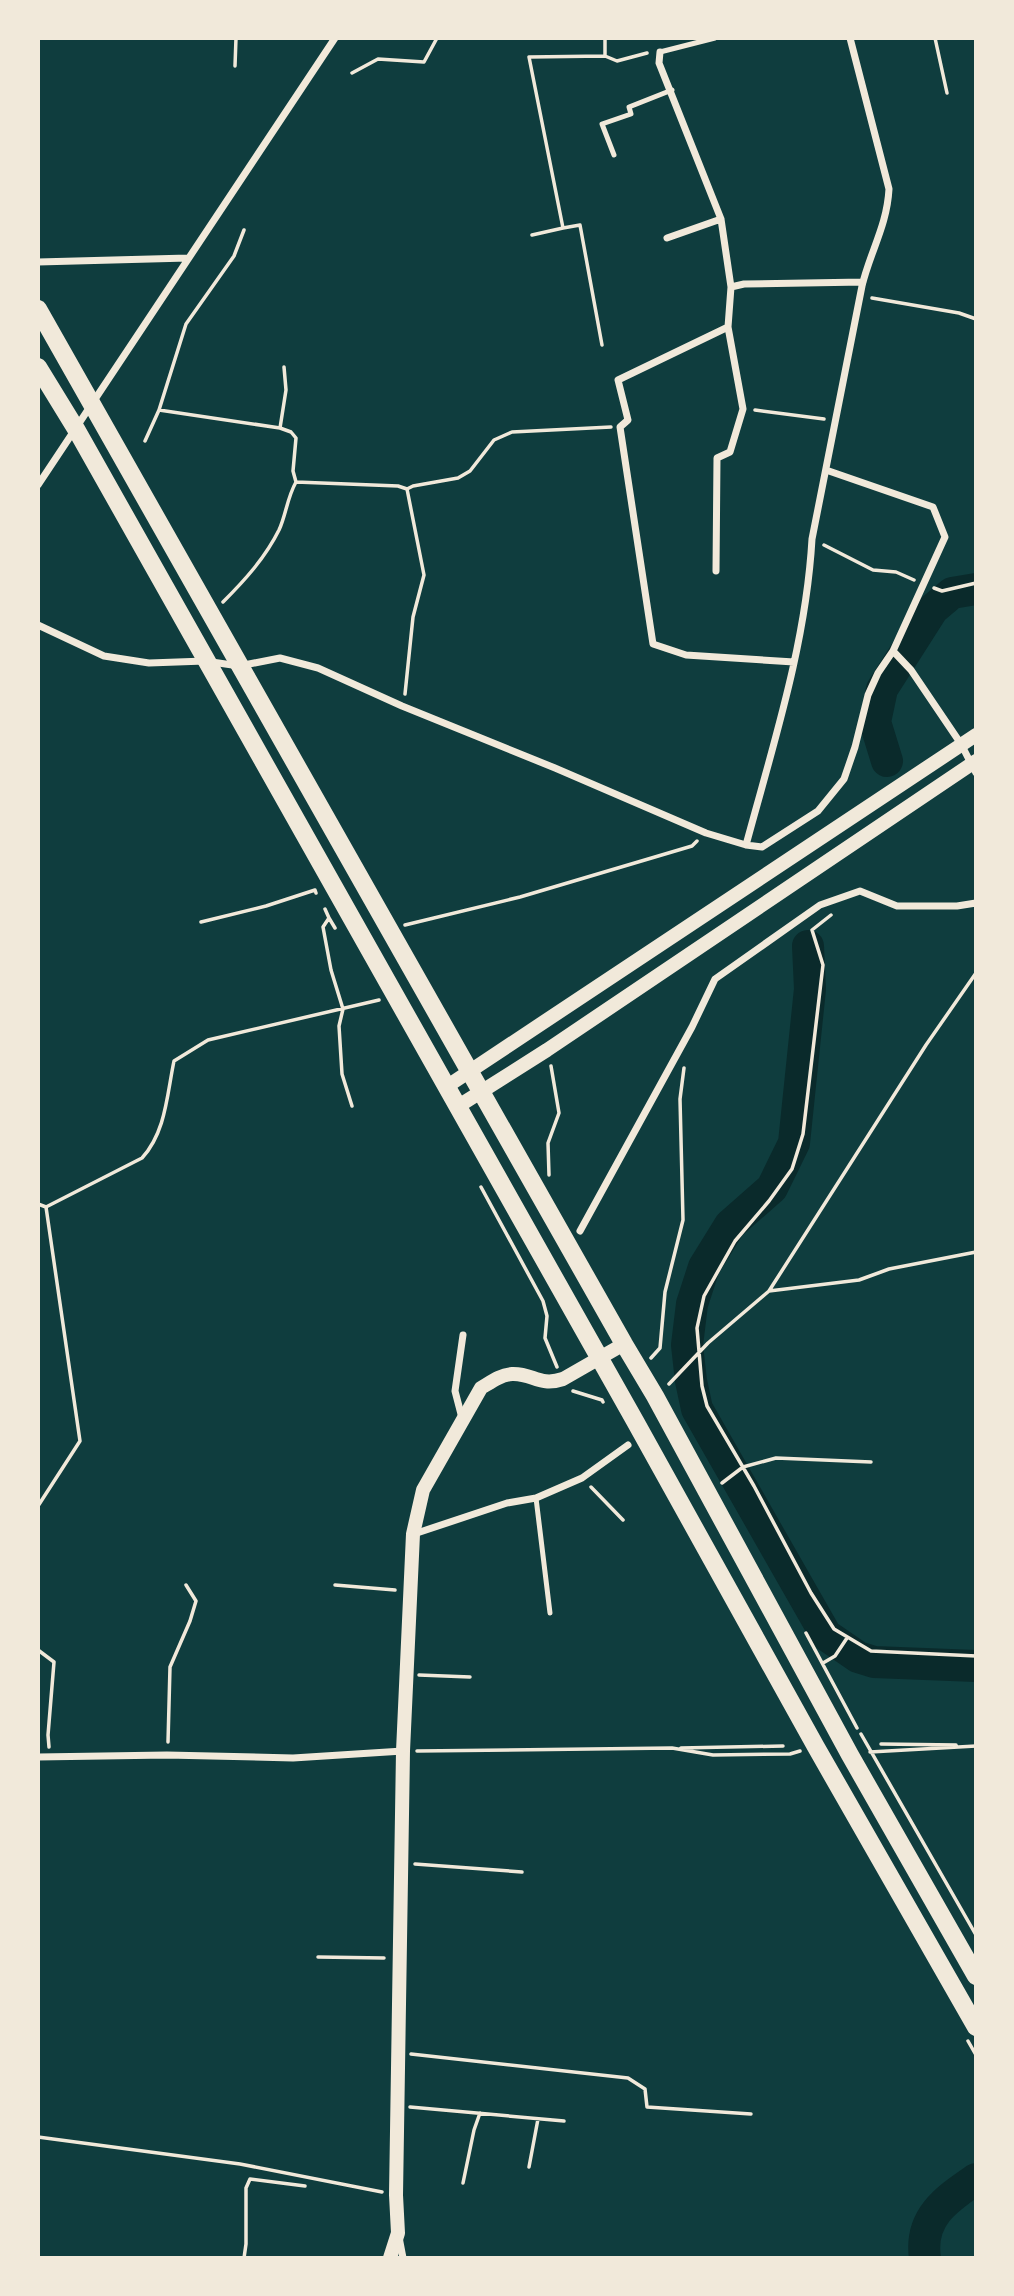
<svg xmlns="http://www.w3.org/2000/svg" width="1014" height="2296" viewBox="0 0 1014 2296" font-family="'DM Sans',sans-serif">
<rect width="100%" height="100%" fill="#0f3d3e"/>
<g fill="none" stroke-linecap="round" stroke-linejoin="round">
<path stroke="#0a2a2b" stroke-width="32" d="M 887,761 L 875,722 L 882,689 L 933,609 L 952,593 L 976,589
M 808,946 L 810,989 L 794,1143 L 772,1188 L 730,1225 L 704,1267 L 692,1304 L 687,1345 L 691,1381 L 697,1409 L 826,1635 L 858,1657 L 874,1662 L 976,1666
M 925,2258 C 919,2217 947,2199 976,2179"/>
<path stroke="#f1e9da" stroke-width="3.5" d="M 605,38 L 605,56 L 617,61 L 647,53
M 935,38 L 947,93
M 235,66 L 236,38
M 352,73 L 378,59 L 424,62 L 437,38
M 563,228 L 580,225 L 602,345
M 532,235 L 563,228 L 529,57 L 605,56
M 872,298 L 959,313 L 976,319
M 284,367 L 286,390 L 280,428 L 291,432 L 296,438 L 293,471 L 296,482
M 159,410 L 186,324 L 234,256 L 244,230
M 755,410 L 824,419
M 145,441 L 159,410 L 280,428
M 824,545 L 873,570 L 896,572 L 914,580
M 934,588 L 942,591 L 976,583
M 223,602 C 245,580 265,558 279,530 C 286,515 287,498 296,482 L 398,486 L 407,489
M 405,694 L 413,617 L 424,575 L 407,489 L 413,486 L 458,478 L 470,471 L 494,440 L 512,432 L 611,427
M 325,909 L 329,918 L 323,927 L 331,970 L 343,1009 L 339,1026 L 342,1074 L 352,1106
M 831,915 L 812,930 L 823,965 L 803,1134 L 792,1169 L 769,1201 L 735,1241 L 704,1296 L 697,1328 L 702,1386 L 707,1406 L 754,1486 L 811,1593 L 834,1629 L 871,1651 L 976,1656
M 329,918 L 335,928
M 201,922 L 266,906 L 315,890 L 316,893
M 405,925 L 520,897 L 692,846 L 697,841
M 549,1175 L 548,1143 L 559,1113 L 551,1066
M 481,1187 L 543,1301 L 547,1316 L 545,1338 L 557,1367
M 38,1204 L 46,1207 L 80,1441 L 38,1506
M 46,1207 L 142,1158 C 166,1132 167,1094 174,1061 L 208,1040 L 379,1000
M 769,1291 L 859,1280 L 889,1269 L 976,1252
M 651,1358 L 660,1348 L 665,1292 L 683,1220 L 680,1099 L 684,1068
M 669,1384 L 708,1343 L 769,1291 L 926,1045 L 976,973
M 573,1391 L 602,1400 L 603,1402
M 722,1483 L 743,1467 L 776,1458 L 871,1462
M 591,1487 L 623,1520
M 335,1585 L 395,1590
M 806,1633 L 857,1728
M 38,1650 L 54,1662 L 48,1735 L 49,1747
M 823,1663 L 835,1656 L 847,1638
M 419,1675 L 470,1677
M 861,1734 L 976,1935
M 168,1742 L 170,1667 L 190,1621 L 196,1601 L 186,1585
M 881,1744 L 956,1745
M 681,1748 L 783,1746
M 417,1751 L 672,1748 L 713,1755 L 790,1754 L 800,1751
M 870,1752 L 976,1746
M 415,1864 L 522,1872
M 318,1957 L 384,1958
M 968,2041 L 976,2055
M 411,2054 L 628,2078 L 645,2089 L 647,2107 L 751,2114
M 410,2107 L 564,2121
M 38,2137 L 240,2164 L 382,2192
M 529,2167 L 538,2119
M 463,2183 L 474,2130 L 480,2113
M 244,2258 L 246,2244 L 246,2188 L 250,2179 L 305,2186"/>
<path stroke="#f1e9da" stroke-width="5" d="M 660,52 L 715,38
M 614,155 L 602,124 L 631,114 L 629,107 L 672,90
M 536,1498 L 550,1613"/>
<path stroke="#f1e9da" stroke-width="7" d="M 660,52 L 659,63 L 721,219 L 731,287
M 667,238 L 721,219
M 38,262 L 188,258
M 728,327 L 618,380 L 628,420 L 620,427 L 653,644 L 686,655 L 794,662
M 826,470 L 933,507 L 945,537 L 893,651 L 911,670 L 961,744 L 976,773
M 38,485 L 335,38
M 716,571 L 717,458 L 730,452 L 743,409 L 728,327 L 731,287 L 744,284 L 863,282
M 38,625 L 104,656 L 149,663 L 205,661 L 239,666 L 280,658 L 318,668 L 402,706 L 555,768 L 706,833 L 746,845 L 762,847 L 818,811 L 844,779 L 855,747 L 868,695 L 878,673 L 893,651
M 746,845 C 773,745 806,644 812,539 C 829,455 845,370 862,286 C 870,252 887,226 889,189 L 850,38
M 580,1231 L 692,1027 L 715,979 L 820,905 L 860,891 L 897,906 L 957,906 L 976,903
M 462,1418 L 455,1391 L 463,1335
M 414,1534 L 507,1503 L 536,1498 L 582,1478 L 628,1445
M 38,1757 L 167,1755 L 293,1758 L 403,1751
M 399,2237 L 403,2258"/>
<path stroke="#f1e9da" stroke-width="14" d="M 446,1087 L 976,735
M 457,1107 L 547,1050 L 976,761
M 390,2258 L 398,2233 L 396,2195 L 403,1751 L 413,1534 L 423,1490 L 481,1388 C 491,1382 500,1375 512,1374 C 533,1373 539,1387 563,1379 L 624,1344"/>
<path stroke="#f1e9da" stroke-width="18" d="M 38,309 L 624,1344 L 655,1396 L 850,1755 L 976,1976
M 38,367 L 76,429 L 635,1421 L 816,1747 L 976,2027"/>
</g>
<rect width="1014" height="2296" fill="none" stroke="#f1e9da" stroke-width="80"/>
</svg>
